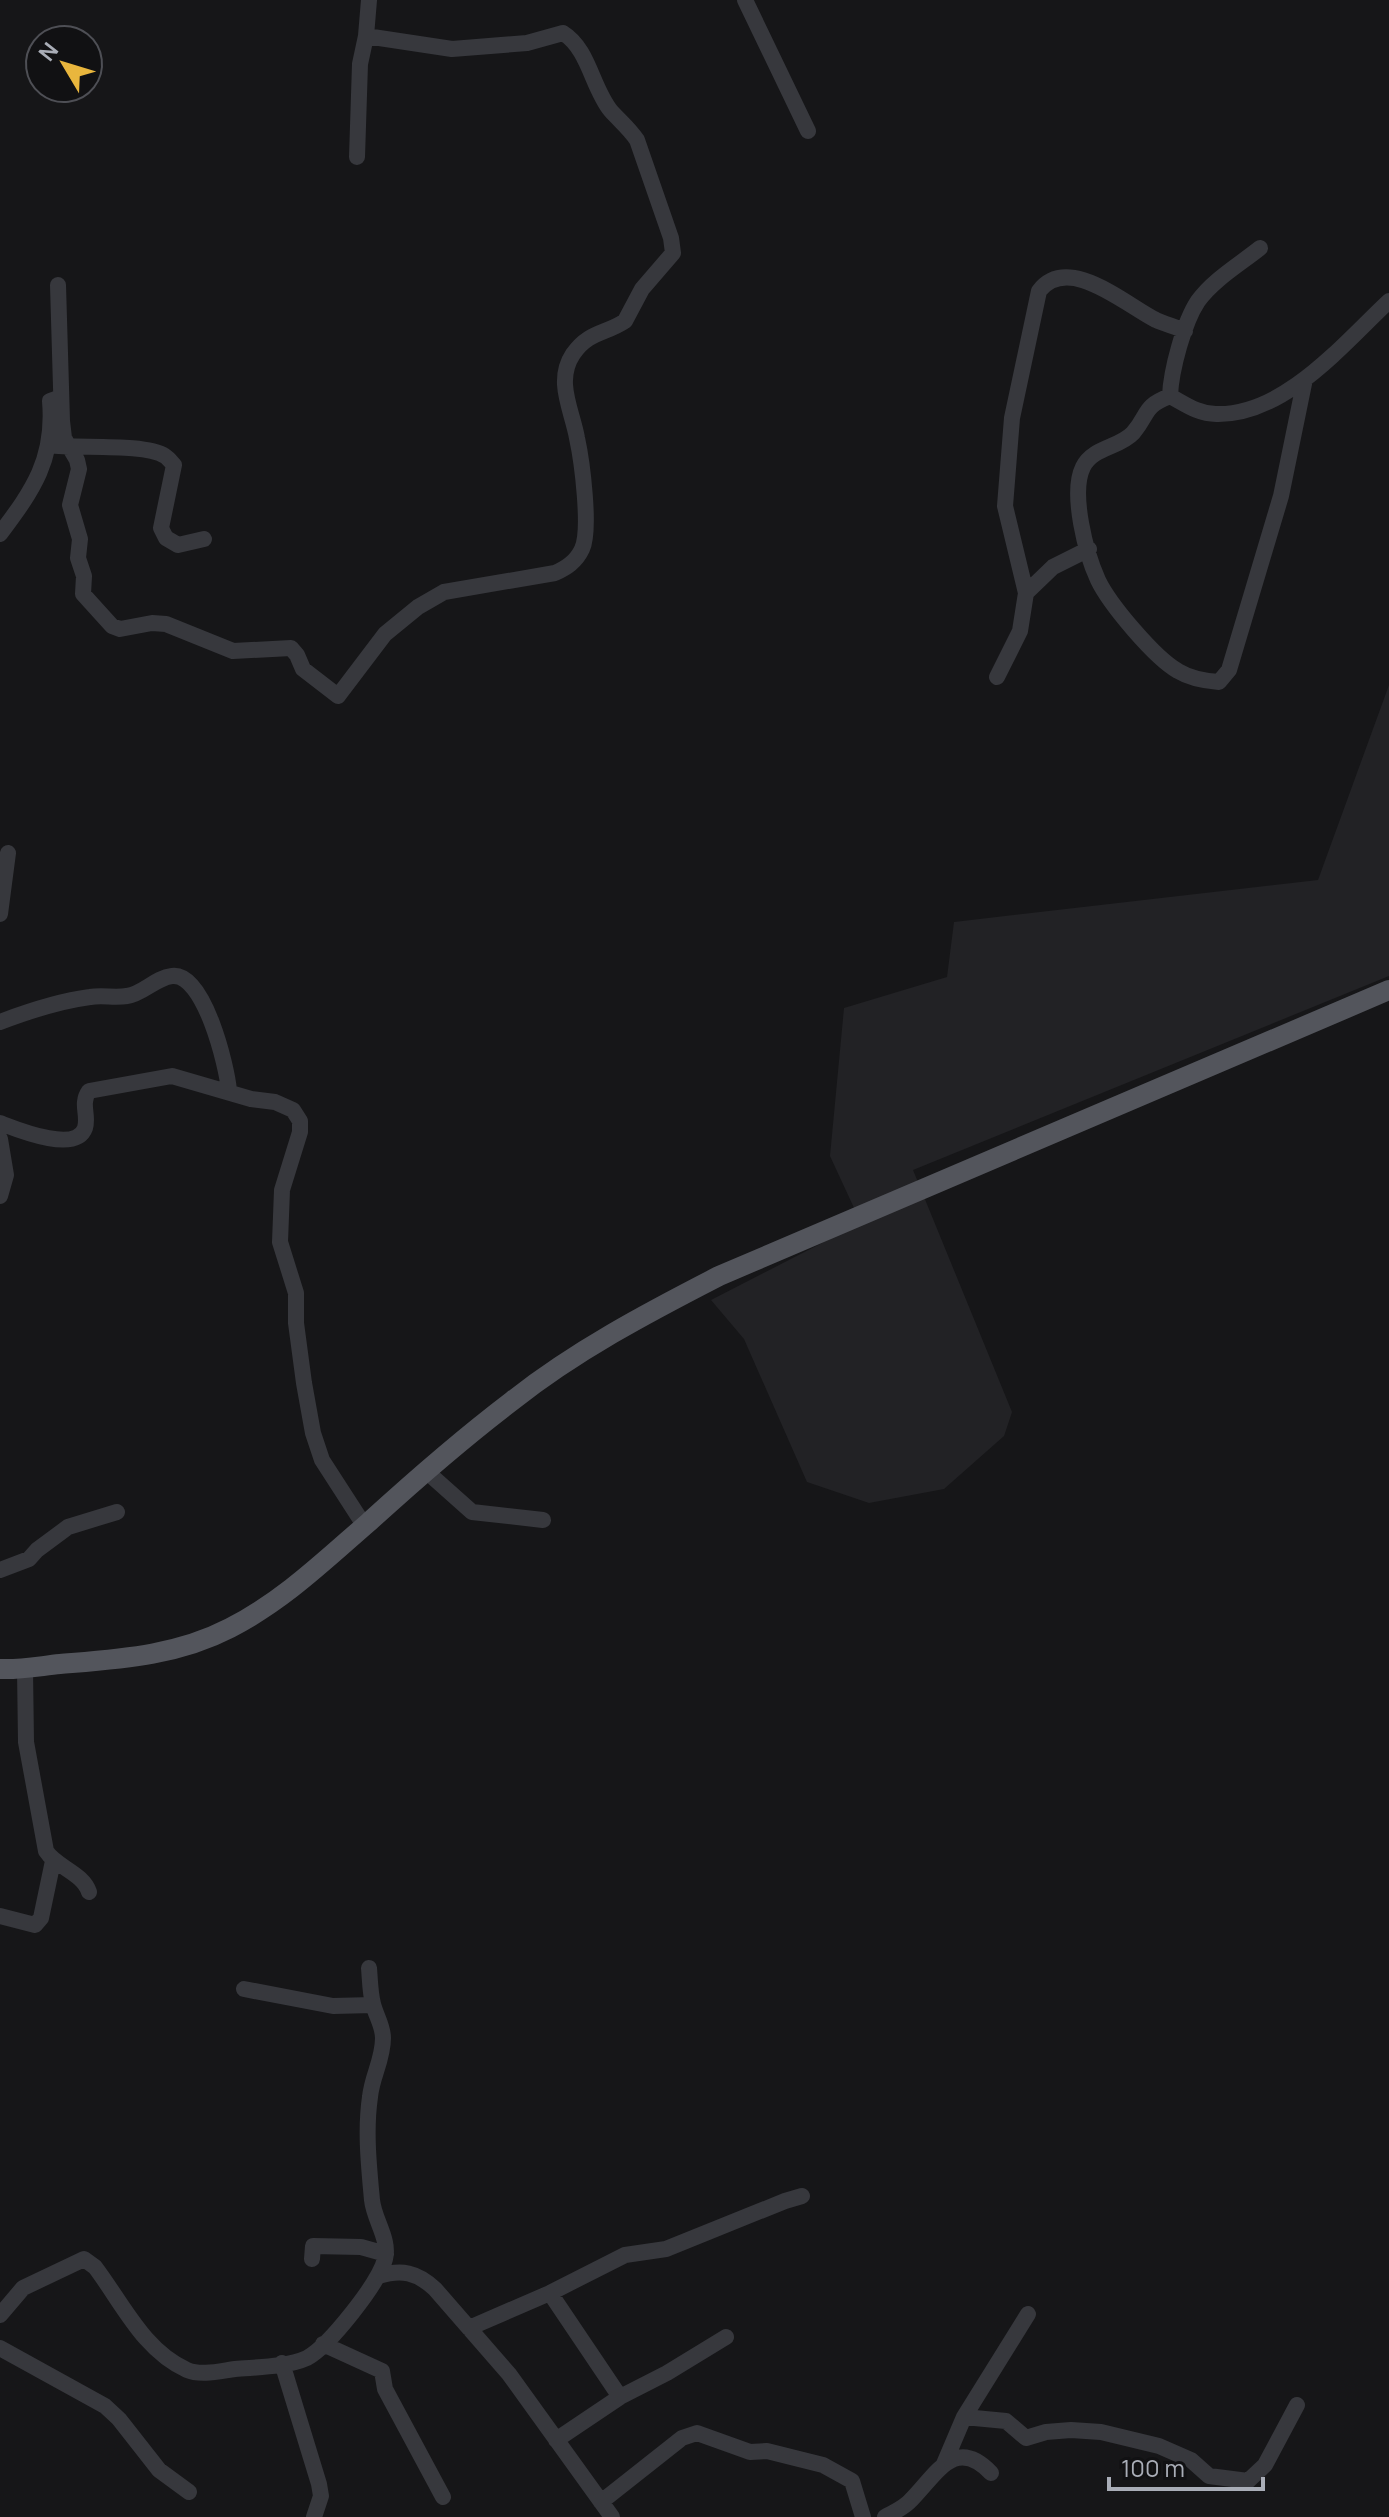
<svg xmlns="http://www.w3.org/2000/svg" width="1389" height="2517" viewBox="0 0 1389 2517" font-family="Manrope,sans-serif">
<rect width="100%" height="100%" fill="#161618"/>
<path fill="#222225" d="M 1389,685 L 1389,976 L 913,1170 L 1012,1412 L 1004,1436 L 944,1489 L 869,1503 L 807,1482 L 744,1339 L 711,1300 L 861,1223 L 830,1156 L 844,1008 L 947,977 L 954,922 L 1318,880 Z"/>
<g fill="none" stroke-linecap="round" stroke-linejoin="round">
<path stroke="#37383d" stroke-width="16" d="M 745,0 L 808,131
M 357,157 L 360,64 L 366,36 L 369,0
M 1260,248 C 1240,264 1213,280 1198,301 C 1184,322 1171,370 1170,396 C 1142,407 1150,413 1133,433 C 1119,448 1093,447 1083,467 C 1070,493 1086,554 1098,580 C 1110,605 1155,658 1178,671 C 1191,679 1205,681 1219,682 L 1229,670 L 1281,496 L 1305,379
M 58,285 L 62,421 L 64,438 L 77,460 L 79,469 L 70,505 L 80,539 L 78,558 L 84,576 L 83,594 L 112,626 L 120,629 L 152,623 L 166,624 L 233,651 L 291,648 L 297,655 L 303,669 L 338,696 L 385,634 L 418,607 L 444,592 L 555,573 C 566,568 576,562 582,549 C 591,530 582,461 577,438 C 572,410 555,381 573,354 C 589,331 606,334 625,321 L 642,289 L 673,253 L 671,238 L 637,140 C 629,128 620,121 611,111 C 592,88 589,49 563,33 L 527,43 L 452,49 L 366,36
M 1170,396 C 1185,404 1198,414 1216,414 C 1284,416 1343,344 1389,301
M 49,445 C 77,449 144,443 165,456 C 166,456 173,464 174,465 L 161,528 L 166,538 L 178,545 L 204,539
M 0,534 C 33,490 55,459 50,401 L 61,397
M 1026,593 L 1053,567 L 1089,549
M 997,677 L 1020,631 L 1026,593 L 1005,506 L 1012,418 L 1039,291 C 1068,253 1126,305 1156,320 C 1165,324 1176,327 1185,331
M 0,914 L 8,853
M 0,1022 C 29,1011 59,1001 90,997 C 102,995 115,998 127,996 C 143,994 155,978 172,976 C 204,972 227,1066 229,1091
M 0,1123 C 16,1129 76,1154 85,1128 C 89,1115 80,1104 89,1091 L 172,1076 L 251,1099 L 275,1102 L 293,1110 L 300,1121 L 300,1132 L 282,1190 L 280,1242 L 296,1293 L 296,1323 L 304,1383 L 313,1433 L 322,1460 L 364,1525
M 0,1139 L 6,1175 L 0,1196
M 426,1471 L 472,1512 L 543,1520
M 0,1570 L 29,1559 L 37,1550 L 68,1527 L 117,1512
M 25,1670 L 26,1742 L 46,1851 C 56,1867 83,1873 89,1892
M 0,1916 L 35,1925 L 41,1918 L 53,1861
M 244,1989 L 333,2006 L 373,2005
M 312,2259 L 313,2246 L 361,2247 L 386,2254
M 379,2276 C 401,2269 417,2272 435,2289 L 509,2374 L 612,2517
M 550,2293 L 620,2397
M 0,2315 L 23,2288 L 84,2259 L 95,2267 C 123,2304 143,2350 187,2370 C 201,2376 220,2371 235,2369 C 257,2367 287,2367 307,2358 C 329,2346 379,2283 385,2259 C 390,2239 374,2220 372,2200 C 369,2167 365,2131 370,2097 C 372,2076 383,2060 383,2038 C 383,2026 376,2016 373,2004 C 370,1992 370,1979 369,1968
M 469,2328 L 550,2293 L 625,2255 L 666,2249 L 785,2201 L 802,2196
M 323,2344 L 382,2371 L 385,2389 L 443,2497
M 0,2348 L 105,2406 L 119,2419 L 159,2470 L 189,2492
M 282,2363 L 319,2484 L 321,2496 L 314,2517
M 964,2417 L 1006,2421 L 1026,2438 L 1046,2432 L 1071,2430 L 1101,2432 L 1159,2446 L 1191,2460 L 1209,2476 L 1248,2481 L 1265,2465 L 1297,2405
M 556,2440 L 620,2397 L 667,2373 L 726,2337
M 944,2464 L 964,2417 L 1028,2314
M 601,2502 L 682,2438 L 697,2433 L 750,2452 L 767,2451 L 823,2465 L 852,2481 L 863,2517
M 885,2517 C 894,2512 904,2508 911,2500 C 936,2475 955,2435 991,2473"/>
<path stroke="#53555c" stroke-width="20" d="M 0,1669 C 21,1670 40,1666 60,1664 C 119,1659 176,1656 230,1628 C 283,1601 324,1561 369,1522 C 415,1480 462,1439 512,1401 C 575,1351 647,1313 719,1276 L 1389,990"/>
</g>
<g transform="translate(64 64) rotate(308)"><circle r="38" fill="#111113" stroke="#4e4f55" stroke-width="2"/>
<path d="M0-6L14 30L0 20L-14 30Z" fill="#e9b63d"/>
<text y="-12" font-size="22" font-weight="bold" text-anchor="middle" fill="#a9adb7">N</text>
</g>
<path d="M1109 2477v12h154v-12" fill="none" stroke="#a9adb7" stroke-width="4"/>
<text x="1121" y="2477" font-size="24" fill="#a9adb7" stroke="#111113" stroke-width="6" paint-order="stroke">100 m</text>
</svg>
